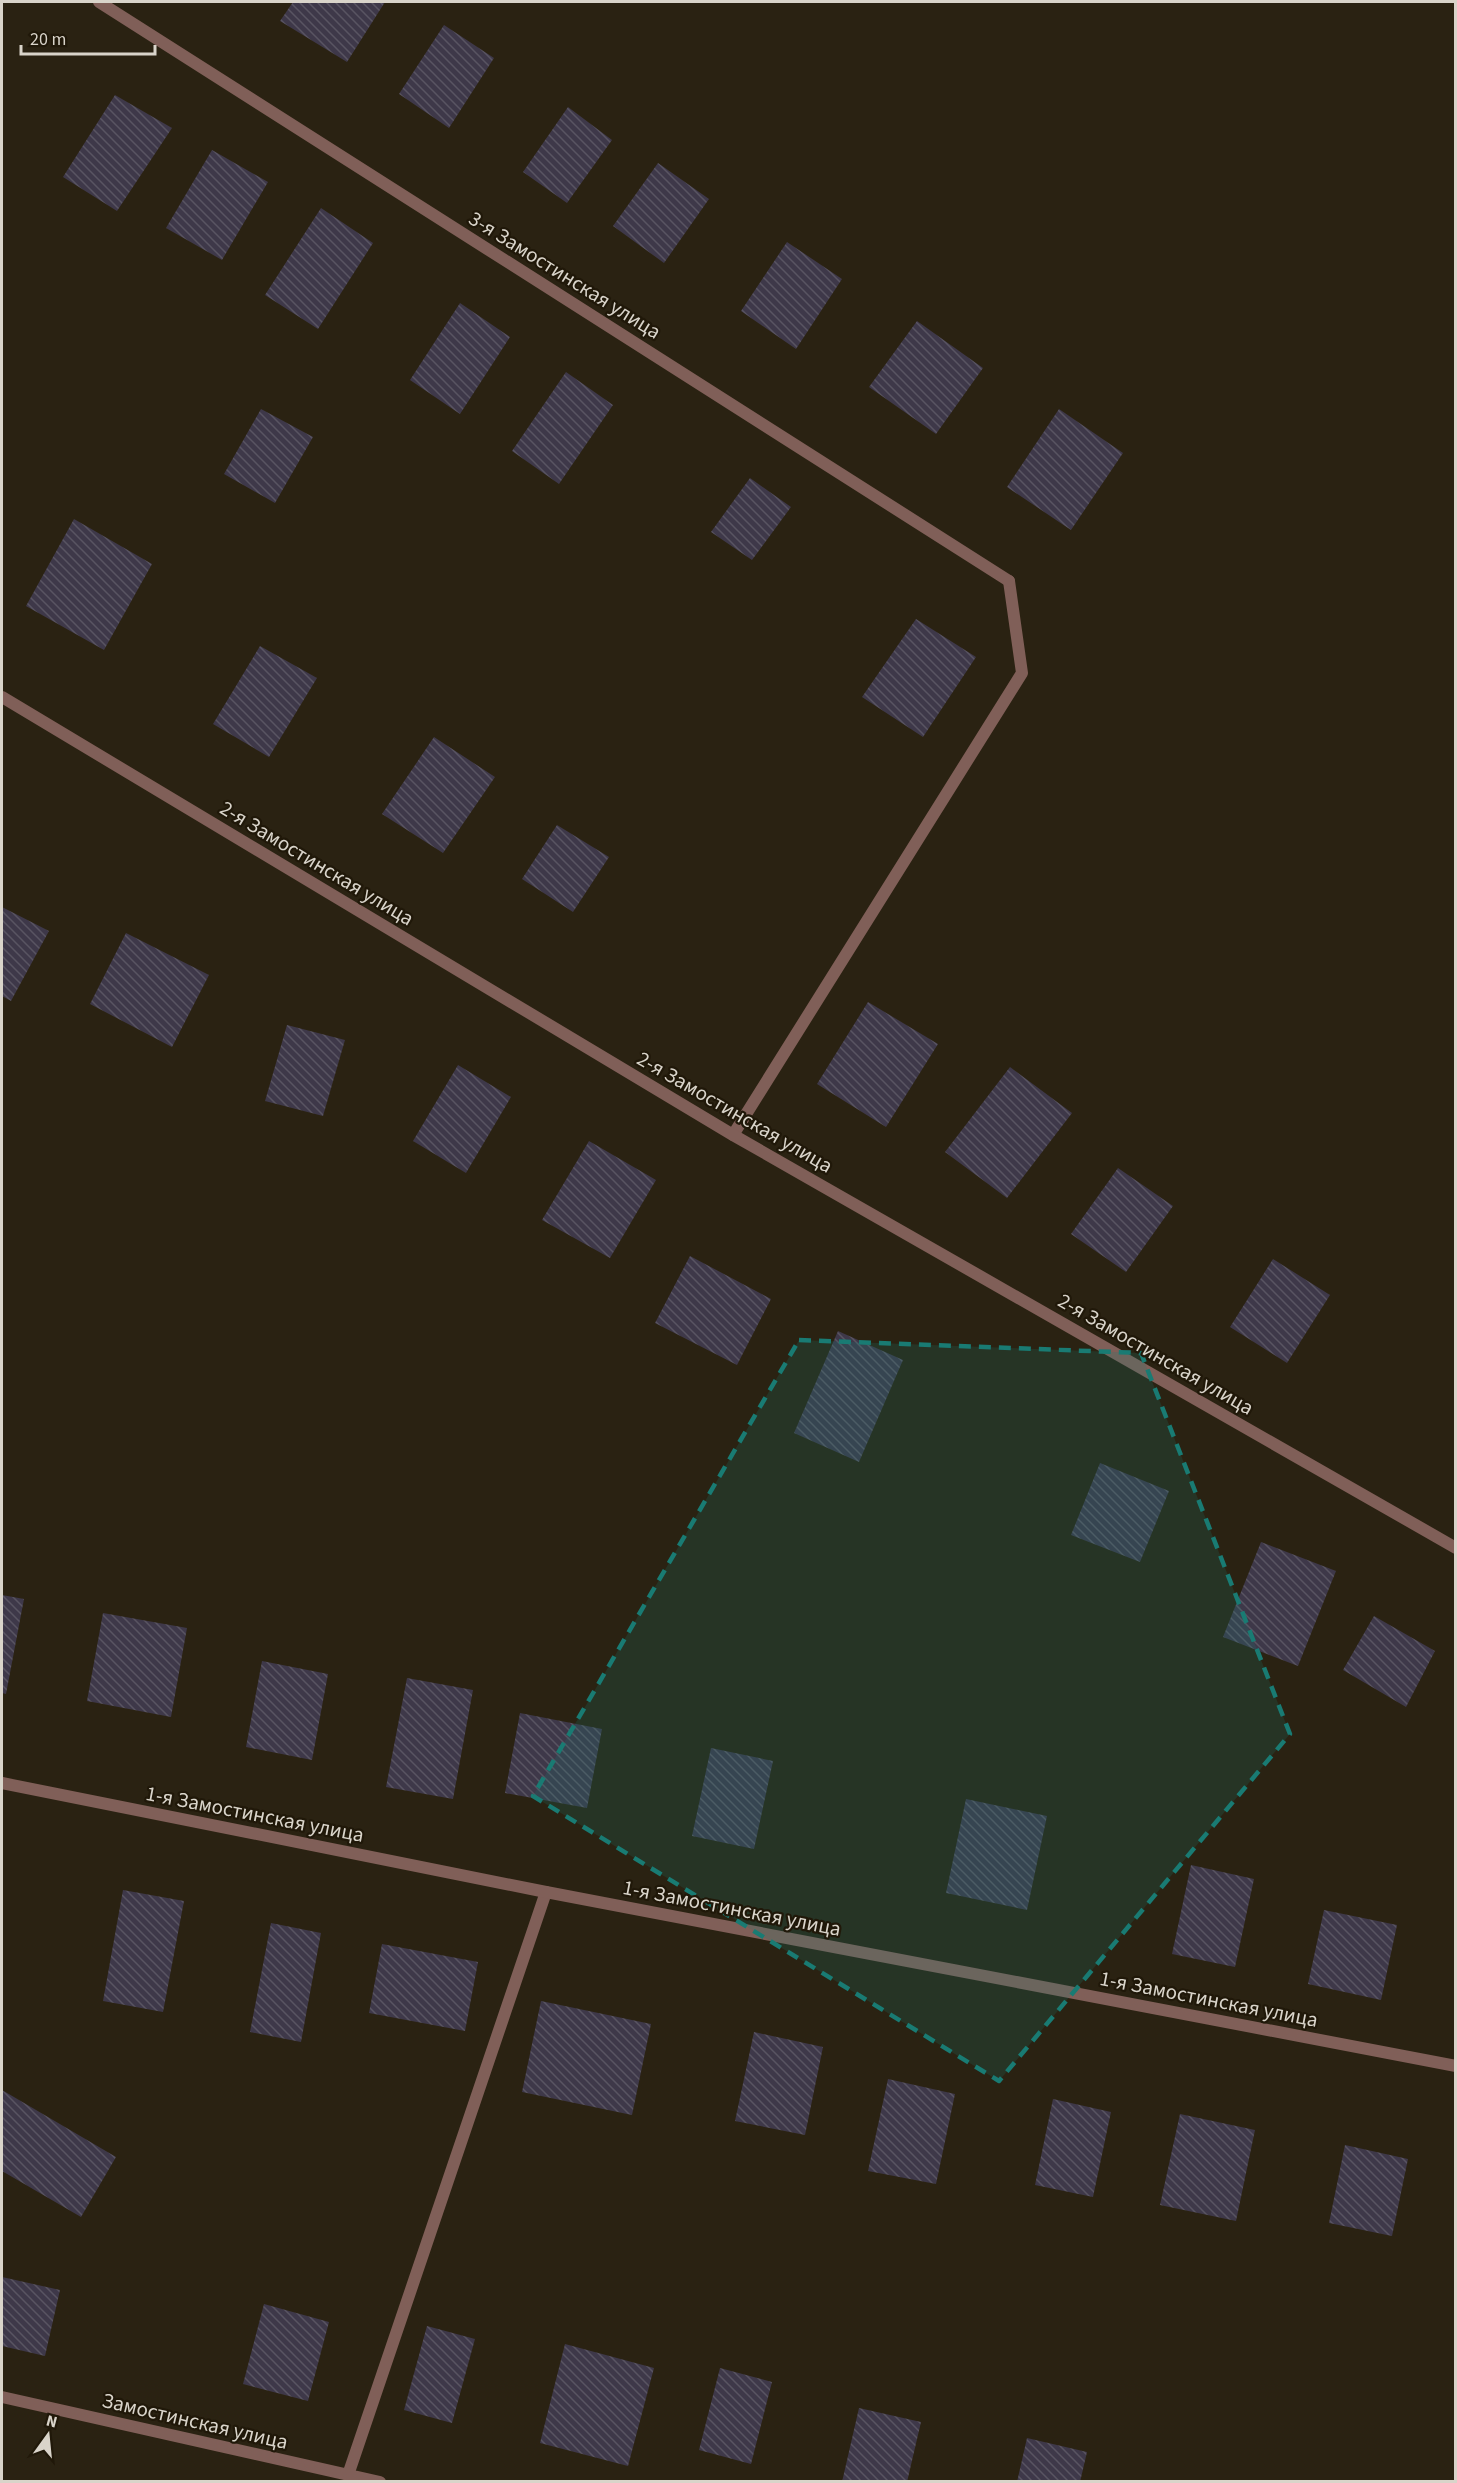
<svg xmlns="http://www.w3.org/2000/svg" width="1457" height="2483" viewBox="0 0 1457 2483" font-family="'Source Sans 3',sans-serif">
<defs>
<pattern id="building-back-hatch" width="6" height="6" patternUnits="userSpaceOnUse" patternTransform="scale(1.5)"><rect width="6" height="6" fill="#3e3849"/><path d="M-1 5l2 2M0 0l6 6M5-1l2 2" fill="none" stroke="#595462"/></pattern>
</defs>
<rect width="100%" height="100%" fill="#2a2212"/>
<path fill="url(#building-back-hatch)" d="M 293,2 L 385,2 L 347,62 L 280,21 Z
M 444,25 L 494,58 L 449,128 L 399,94 Z
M 115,95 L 172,128 L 117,211 L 63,177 Z
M 568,107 L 612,140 L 567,203 L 523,172 Z
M 212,150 L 268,182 L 222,260 L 166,228 Z
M 658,163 L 709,199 L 664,263 L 613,226 Z
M 321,208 L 373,243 L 318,329 L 265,295 Z
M 787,242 L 842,279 L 796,349 L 741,311 Z
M 460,303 L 510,337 L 460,414 L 410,380 Z
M 917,321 L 983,368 L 936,434 L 869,387 Z
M 566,372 L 613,405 L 559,484 L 512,451 Z
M 261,409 L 313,437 L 275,503 L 224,474 Z
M 1059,409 L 1123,453 L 1071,530 L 1007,487 Z
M 750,478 L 791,507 L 752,560 L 711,532 Z
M 74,519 L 152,564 L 104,650 L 26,606 Z
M 916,619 L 976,657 L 923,737 L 862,697 Z
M 260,646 L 317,678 L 269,757 L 213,724 Z
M 434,737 L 495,777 L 443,853 L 382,814 Z
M 557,825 L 609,857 L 573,912 L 522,879 Z
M 2,907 L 49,931 L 11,1001 L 2,996 Z
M 126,933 L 209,975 L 172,1047 L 90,1004 Z
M 868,1002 L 938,1044 L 886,1127 L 817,1084 Z
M 287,1025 L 345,1040 L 323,1116 L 265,1101 Z
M 458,1065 L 511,1097 L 466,1173 L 413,1141 Z
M 1010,1067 L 1072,1113 L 1007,1198 L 945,1152 Z
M 589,1141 L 656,1180 L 610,1258 L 542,1220 Z
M 1118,1168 L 1173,1206 L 1126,1272 L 1071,1234 Z
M 690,1256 L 771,1299 L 737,1365 L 655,1323 Z
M 1273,1259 L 1330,1295 L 1287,1363 L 1230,1327 Z
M 838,1331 L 903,1360 L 859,1462 L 794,1433 Z
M 1100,1463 L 1169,1491 L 1140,1562 L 1071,1535 Z
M 1261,1542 L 1336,1571 L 1298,1666 L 1223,1637 Z
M 2,1595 L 24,1599 L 6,1694 L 2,1693 Z
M 103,1613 L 187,1628 L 171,1717 L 87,1701 Z
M 1374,1616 L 1435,1651 L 1406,1707 L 1343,1670 Z
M 262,1661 L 328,1674 L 312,1760 L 246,1747 Z
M 407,1678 L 473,1690 L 453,1799 L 386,1787 Z
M 520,1713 L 602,1729 L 587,1808 L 505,1793 Z
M 711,1748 L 773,1761 L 754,1849 L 692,1836 Z
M 966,1799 L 1047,1816 L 1027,1910 L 946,1893 Z
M 1191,1865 L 1254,1879 L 1235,1967 L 1172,1954 Z
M 123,1890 L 184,1901 L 163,2012 L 103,2001 Z
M 1324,1910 L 1397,1925 L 1381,2000 L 1308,1984 Z
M 271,1923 L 321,1933 L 301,2042 L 250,2032 Z
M 382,1944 L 478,1962 L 465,2031 L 369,2013 Z
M 541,2001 L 651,2024 L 632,2115 L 522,2092 Z
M 754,2032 L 823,2047 L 805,2135 L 735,2121 Z
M 888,2079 L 955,2094 L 936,2184 L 868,2171 Z
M 2,2090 L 116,2157 L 81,2217 L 2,2171 Z
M 1053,2099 L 1111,2112 L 1093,2197 L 1035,2185 Z
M 1180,2114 L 1255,2130 L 1236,2221 L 1160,2205 Z
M 1345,2145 L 1408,2159 L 1392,2236 L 1329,2223 Z
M 2,2277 L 60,2290 L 45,2356 L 2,2346 Z
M 264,2304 L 329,2322 L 308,2401 L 243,2384 Z
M 427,2326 L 475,2339 L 452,2423 L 404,2410 Z
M 565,2344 L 654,2368 L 628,2466 L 540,2443 Z
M 720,2368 L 772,2382 L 751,2464 L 699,2450 Z
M 859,2408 L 921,2422 L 907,2482 L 842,2482 Z
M 1027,2438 L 1087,2452 L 1080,2482 L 1017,2482 Z"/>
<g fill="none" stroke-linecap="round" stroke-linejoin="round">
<path stroke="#805f58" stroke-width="12" d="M 733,1135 L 1022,673 L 1009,581"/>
<path stroke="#805f58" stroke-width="12" d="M 99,2 L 1009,581
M 2,697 L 733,1135 L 1456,1548
M 2,2397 L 380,2482
M 348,2475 L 546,1892"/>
<path stroke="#805f58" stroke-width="12" d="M 2,1783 L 546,1892 L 1456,2066"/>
</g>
<path fill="#197b73" fill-opacity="0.2" stroke="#197b73" stroke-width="4.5" stroke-dasharray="12 8" stroke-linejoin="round" d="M 799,1340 L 1141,1353 L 1290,1734 L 999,2081 L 533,1796 Z"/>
<g text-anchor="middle" stroke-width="4.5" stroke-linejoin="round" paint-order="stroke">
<g font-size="21" fill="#d9d4ca" stroke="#201809">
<text transform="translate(565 275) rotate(32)" y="7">3-я Замостинская улица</text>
<text transform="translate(317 863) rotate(31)" y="7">2-я Замостинская улица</text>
<text transform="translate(735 1112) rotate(30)" y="7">2-я Замостинская улица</text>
<text transform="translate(1156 1354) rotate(30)" y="7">2-я Замостинская улица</text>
<text transform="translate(255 1814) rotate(11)" y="7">1-я Замостинская улица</text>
<text transform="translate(732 1908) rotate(11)" y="7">1-я Замостинская улица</text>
<text transform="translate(1209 1999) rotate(11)" y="7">1-я Замостинская улица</text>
<text transform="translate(195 2421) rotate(13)" y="7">Замостинская улица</text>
</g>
</g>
<rect width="1457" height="2483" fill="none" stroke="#d9d4ca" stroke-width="6"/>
<g transform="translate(48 2435) rotate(15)" stroke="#201809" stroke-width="4.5" paint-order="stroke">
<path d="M0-4.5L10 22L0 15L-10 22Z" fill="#d9d4ca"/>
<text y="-9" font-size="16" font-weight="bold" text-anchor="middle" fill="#d9d4ca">N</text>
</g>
<path d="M21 45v9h134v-9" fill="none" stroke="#d9d4ca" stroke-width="3"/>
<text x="30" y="45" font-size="18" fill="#d9d4ca" stroke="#201809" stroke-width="4.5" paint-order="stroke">20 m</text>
</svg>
